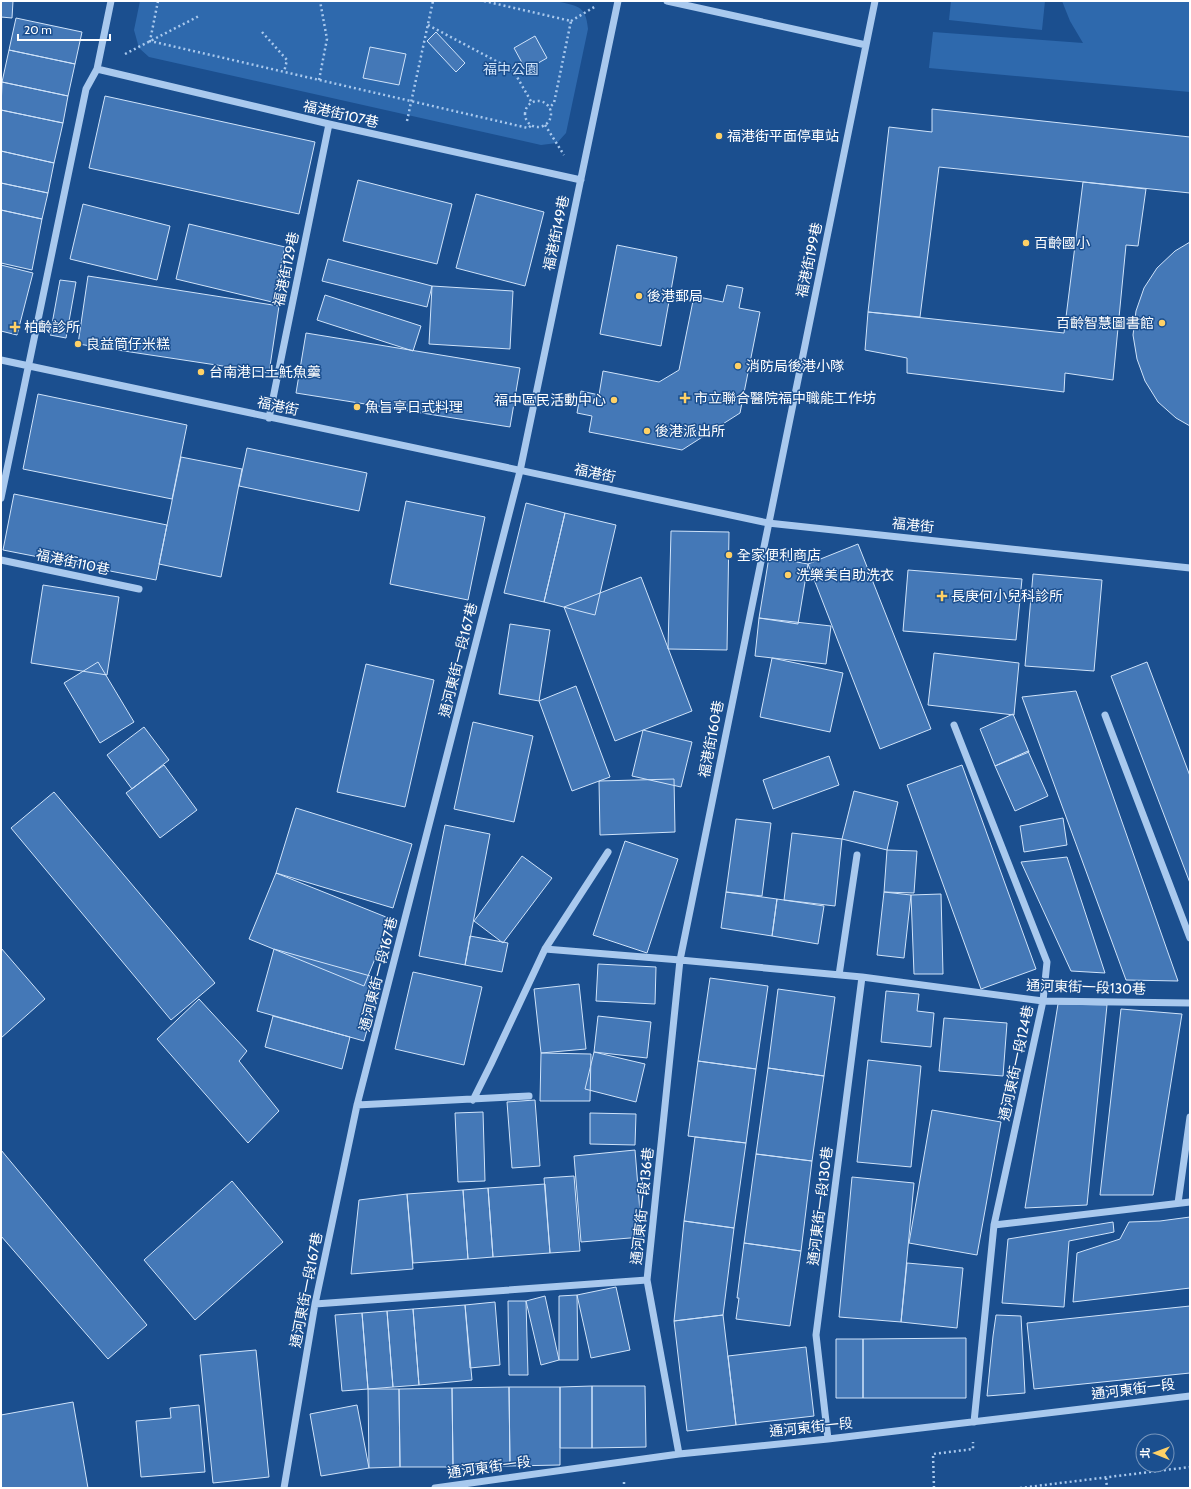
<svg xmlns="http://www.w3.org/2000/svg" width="1191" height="1489" viewBox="0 0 1191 1489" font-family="Cabin,'Noto Sans TC',sans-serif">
<rect width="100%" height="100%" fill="#1b4f8f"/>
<path fill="#2e69ad" d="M 140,1 L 555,1 C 576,6 586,4 588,29 L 566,133 L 557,143 L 541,145 L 149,57 L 139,48 L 134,30 Z
M 951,1 L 1045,1 L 1042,30 L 949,20 Z
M 1062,1 L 1190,1 L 1190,92 L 929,68 L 933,32 L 1083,43 L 1070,21 Z"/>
<path fill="#4478b7" stroke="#cfe3fa" d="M 1,1 L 13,1 L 12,18 L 1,17 Z
M 16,18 L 82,32 L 75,64 L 9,50 Z
M 436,32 L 465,63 L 456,72 L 427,41 Z
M 535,36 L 547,58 L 526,70 L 514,48 Z
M 370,47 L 406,54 L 399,85 L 363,78 Z
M 9,50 L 75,64 L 68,96 L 2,82 Z
M 2,82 L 68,96 L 63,123 L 1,110 Z
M 105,96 L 315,142 L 299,214 L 89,168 Z
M 932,109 L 1190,137 L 1190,193 L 939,167 L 920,317 L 868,312 L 889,127 L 932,132 Z
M 1,110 L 63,123 L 54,163 L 1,151 Z
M 1,151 L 54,163 L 48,193 L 1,183 Z
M 358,180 L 452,204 L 437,264 L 343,241 Z
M 1083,182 L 1146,189 L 1138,246 L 1126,245 L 1113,380 L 1065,373 L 1064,392 L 907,373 L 907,358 L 865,350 L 868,312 L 1064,333 Z
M 1,183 L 48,193 L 42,219 L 1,210 Z
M 476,194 L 544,212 L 525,286 L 456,268 Z
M 83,204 L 170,226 L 157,280 L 70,259 Z
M 1,210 L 42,219 L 32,270 L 1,263 Z
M 189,224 L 285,247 L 272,302 L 176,279 Z
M 1190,242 L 1190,426 L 1176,418 L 1158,402 L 1145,381 L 1137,359 L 1133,335 L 1136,311 L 1144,288 L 1157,268 L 1175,251 Z
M 617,245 L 677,257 L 661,346 L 600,334 Z
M 328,259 L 432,286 L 427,307 L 322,281 Z
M 1,265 L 33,273 L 17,335 L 1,331 Z
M 88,276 L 279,306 L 269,373 L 78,344 Z
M 60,280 L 76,282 L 66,338 L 50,335 Z
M 727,285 L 743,288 L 739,308 L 760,312 L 740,413 L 682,450 L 589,432 L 592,416 L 577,413 L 581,391 L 599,395 L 603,371 L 659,382 L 679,370 L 694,296 L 723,302 Z
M 432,286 L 513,291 L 510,349 L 429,344 Z
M 325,295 L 421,326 L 413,351 L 317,320 Z
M 306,333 L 520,368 L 510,427 L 296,393 Z
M 38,394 L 187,425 L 172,499 L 23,469 Z
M 247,448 L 367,473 L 359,511 L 239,486 Z
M 181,457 L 242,469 L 221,577 L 159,564 Z
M 14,494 L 167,525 L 156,580 L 3,550 Z
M 406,501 L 485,517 L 468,600 L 390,584 Z
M 526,503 L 565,513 L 544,602 L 504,593 Z
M 565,513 L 616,525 L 595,615 L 544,602 Z
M 671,531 L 729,532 L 727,650 L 668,649 Z
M 858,544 L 931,729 L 880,749 L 808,564 Z
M 769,557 L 808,564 L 798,624 L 759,618 Z
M 908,570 L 1022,579 L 1016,640 L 903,631 Z
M 1033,574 L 1102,580 L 1094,671 L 1025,666 Z
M 641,577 L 692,711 L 615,741 L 564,607 Z
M 43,585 L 119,597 L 107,675 L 31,663 Z
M 759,618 L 831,626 L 826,664 L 755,656 Z
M 510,624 L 550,630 L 539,701 L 499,694 Z
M 934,653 L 1019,663 L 1014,715 L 928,705 Z
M 772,658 L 843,673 L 830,732 L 760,717 Z
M 98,662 L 134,722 L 100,743 L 64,683 Z
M 1147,662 L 1190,776 L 1190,883 L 1111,676 Z
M 366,664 L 434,680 L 405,807 L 337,792 Z
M 576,686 L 610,777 L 572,791 L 539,701 Z
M 1076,691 L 1178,981 L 1126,980 L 1022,697 Z
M 1013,714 L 1029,752 L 995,766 L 980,729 Z
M 473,722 L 533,736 L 514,822 L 454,809 Z
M 144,727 L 169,760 L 132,789 L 107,755 Z
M 643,730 L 692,742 L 681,787 L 632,776 Z
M 1028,751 L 1048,796 L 1015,811 L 995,766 Z
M 829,756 L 839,785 L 773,809 L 763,780 Z
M 164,765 L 197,810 L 160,838 L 126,793 Z
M 962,765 L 1036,969 L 981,989 L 907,785 Z
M 674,779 L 675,832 L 600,835 L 599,781 Z
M 854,791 L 898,802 L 887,850 L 842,839 Z
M 54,792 L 215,983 L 171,1020 L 11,828 Z
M 296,808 L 412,844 L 393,908 L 276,873 Z
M 1063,818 L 1067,845 L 1024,852 L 1020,826 Z
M 736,819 L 771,823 L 762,896 L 726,892 Z
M 445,825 L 490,834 L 465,965 L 419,956 Z
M 792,833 L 842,839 L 835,906 L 784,900 Z
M 625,841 L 678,859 L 647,953 L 593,935 Z
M 887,850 L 917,851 L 914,893 L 884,892 Z
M 522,856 L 552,878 L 503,943 L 474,921 Z
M 1067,857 L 1105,973 L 1071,971 L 1021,862 Z
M 276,873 L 391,919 L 364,986 L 249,939 Z
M 726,892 L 777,899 L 772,936 L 721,928 Z
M 884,892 L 911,895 L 904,958 L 877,955 Z
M 941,894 L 943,974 L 914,974 L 911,895 Z
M 777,899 L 824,906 L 818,944 L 772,936 Z
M 470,936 L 508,943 L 502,972 L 465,965 Z
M 1,948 L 45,999 L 1,1038 Z
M 274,949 L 381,979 L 364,1041 L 257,1011 Z
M 598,964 L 656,967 L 655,1004 L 596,1001 Z
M 413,972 L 482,987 L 464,1065 L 395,1049 Z
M 710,978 L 768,986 L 756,1069 L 698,1061 Z
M 579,984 L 586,1049 L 541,1053 L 534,989 Z
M 778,989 L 835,997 L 824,1076 L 768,1068 Z
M 886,991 L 919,994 L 917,1011 L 934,1013 L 931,1047 L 881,1042 Z
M 199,999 L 247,1051 L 239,1061 L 279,1111 L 248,1143 L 157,1039 Z
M 1058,1004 L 1107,1005 L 1087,1205 L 1025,1208 Z
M 1121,1009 L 1182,1014 L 1153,1195 L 1100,1195 Z
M 273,1016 L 350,1037 L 342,1069 L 265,1047 Z
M 598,1016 L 651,1022 L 647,1058 L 594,1052 Z
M 944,1018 L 1007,1023 L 1003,1076 L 939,1071 Z
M 594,1052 L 645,1064 L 636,1102 L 585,1089 Z
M 541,1053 L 591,1054 L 590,1101 L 540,1101 Z
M 868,1060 L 921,1066 L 911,1167 L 857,1162 Z
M 698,1061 L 756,1069 L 746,1143 L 688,1136 Z
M 768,1068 L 824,1076 L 812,1161 L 756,1154 Z
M 535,1100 L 540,1166 L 512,1168 L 507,1102 Z
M 932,1110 L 1001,1122 L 977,1255 L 909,1243 Z
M 483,1112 L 485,1181 L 458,1182 L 455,1113 Z
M 590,1113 L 636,1114 L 635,1145 L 590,1144 Z
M 695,1137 L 746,1143 L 734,1228 L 684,1221 Z
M 1,1150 L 147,1325 L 108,1359 L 1,1236 Z
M 635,1150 L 642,1237 L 581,1242 L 574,1156 Z
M 756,1154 L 812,1161 L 801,1251 L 744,1243 Z
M 574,1176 L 580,1251 L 550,1253 L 544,1178 Z
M 852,1177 L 914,1183 L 901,1322 L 839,1317 Z
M 232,1181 L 283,1242 L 195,1320 L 144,1260 Z
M 545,1184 L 550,1253 L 493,1257 L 488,1188 Z
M 488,1188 L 493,1257 L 468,1259 L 463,1190 Z
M 463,1190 L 468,1259 L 413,1263 L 407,1194 Z
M 407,1194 L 413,1269 L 351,1274 L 359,1200 Z
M 1190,1217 L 1190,1288 L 1073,1302 L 1077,1253 L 1120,1239 L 1129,1222 L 1160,1221 Z
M 684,1221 L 734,1228 L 723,1315 L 674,1321 Z
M 1113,1222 L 1114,1232 L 1069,1241 L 1064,1307 L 1002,1303 L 1008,1239 Z
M 744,1243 L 801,1251 L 790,1326 L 736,1319 L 739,1298 L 737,1298 Z
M 907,1263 L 963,1268 L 957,1328 L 901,1322 Z
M 616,1287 L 630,1350 L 591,1358 L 577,1295 Z
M 577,1295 L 578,1360 L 559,1360 L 559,1296 Z
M 545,1296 L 559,1360 L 541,1365 L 526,1301 Z
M 508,1301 L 526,1301 L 528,1375 L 509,1375 Z
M 495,1302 L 500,1365 L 470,1368 L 465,1305 Z
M 465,1305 L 472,1380 L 419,1385 L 413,1309 Z
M 1190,1306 L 1190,1373 L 1034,1389 L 1027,1323 Z
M 413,1309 L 419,1385 L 393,1387 L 387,1311 Z
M 387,1311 L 393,1387 L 368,1389 L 362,1313 Z
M 362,1313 L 368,1389 L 342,1391 L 335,1315 Z
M 723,1315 L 736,1425 L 687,1431 L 674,1321 Z
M 996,1315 L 1021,1316 L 1025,1393 L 987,1396 L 993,1336 Z
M 966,1338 L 966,1398 L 863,1398 L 863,1339 Z
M 836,1339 L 863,1339 L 863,1398 L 836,1398 Z
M 806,1347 L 814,1416 L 736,1425 L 728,1356 Z
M 256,1350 L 269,1477 L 213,1483 L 200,1355 Z
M 592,1386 L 645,1386 L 646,1447 L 592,1448 Z
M 592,1386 L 592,1448 L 560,1448 L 560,1387 Z
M 509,1387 L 560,1387 L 560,1465 L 510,1466 Z
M 509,1387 L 510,1466 L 453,1467 L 452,1388 Z
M 452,1388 L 453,1467 L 400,1467 L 399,1389 Z
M 368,1389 L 399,1389 L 400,1467 L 369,1468 Z
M 73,1402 L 88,1488 L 1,1488 L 1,1415 Z
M 199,1405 L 205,1472 L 141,1477 L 136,1421 L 171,1418 L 170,1408 Z
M 357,1405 L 369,1468 L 321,1476 L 310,1414 Z"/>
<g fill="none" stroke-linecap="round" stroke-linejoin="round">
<path stroke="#a9c9ee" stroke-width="2.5" stroke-dasharray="2 3" stroke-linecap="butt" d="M 158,1 L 150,41 L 528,128 L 532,125
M 484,1 L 571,21 L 554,103 L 549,108
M 571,21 L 596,6
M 428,25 L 513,70 L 532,103
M 262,32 L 287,60 L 284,72
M 125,54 L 199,16
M 319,80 L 327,39 L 320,1
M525 114a13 13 0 1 1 26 0a13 13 0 1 1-26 0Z
M 407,121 L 433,1
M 545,125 L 564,155
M 1106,1478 L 1107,1488
M 624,1482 L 624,1488
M 934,1488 L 933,1454 L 973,1449 L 973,1442
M 1020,1488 L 1190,1467"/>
<path stroke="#a9c9ee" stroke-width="7" d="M 667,1 L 866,45
M 97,69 L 329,124 L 581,180
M 1,360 L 768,523 L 1190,568
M 269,418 L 329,124
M 1,498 L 86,89 L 97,69 L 111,1
M 1,560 L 139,589
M 1105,715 L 1190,938
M 954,725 L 1047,962 L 1043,1001 L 994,1225 L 974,1422
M 545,949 L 680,960 L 862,977 L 1043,1001 L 1190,1003
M 839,975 L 857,855
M 473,1100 L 491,1064 L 545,949 L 608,852
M 357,1105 L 529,1096
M 1178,1203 L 1190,1117
M 994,1225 L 1190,1202
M 315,1304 L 647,1280
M 828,1439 L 816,1335 L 862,977
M 679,1454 L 647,1280 L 680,960 L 875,1
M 284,1488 L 315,1304 L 357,1105 L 520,471 L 618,1
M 435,1488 L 679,1454 L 828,1439 L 1190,1396"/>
</g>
<g fill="#ffd166" stroke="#1b4f8f" stroke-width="1.5">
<circle cx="719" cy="136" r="4"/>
<circle cx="1026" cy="243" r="4"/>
<circle cx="639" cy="296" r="4"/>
<circle cx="1162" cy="323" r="4"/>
<path d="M13 321h4v4h4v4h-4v4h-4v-4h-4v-4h4z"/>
<circle cx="78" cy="344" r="4"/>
<circle cx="738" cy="366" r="4"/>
<circle cx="201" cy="372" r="4"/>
<path d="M683 392h4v4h4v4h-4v4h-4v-4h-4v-4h4z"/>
<circle cx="614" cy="400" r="4"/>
<circle cx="357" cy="407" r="4"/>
<circle cx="647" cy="431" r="4"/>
<circle cx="729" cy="555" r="4"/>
<circle cx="788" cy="575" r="4"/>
<path d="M940 590h4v4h4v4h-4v4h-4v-4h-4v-4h4z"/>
</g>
<g text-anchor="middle" stroke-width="3" stroke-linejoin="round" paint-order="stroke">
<g font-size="14" fill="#cfe3fa" stroke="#1b4f8f">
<text x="511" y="74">福中公園</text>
</g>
<g font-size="14" fill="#fff" stroke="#1b4f8f">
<text transform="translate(341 114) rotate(13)" y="5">福港街107巷</text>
<text transform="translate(556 233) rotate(-78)" y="5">福港街149巷</text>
<text transform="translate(809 260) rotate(-78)" y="5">福港街199巷</text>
<text transform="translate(286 269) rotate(-78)" y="5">福港街129巷</text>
<text transform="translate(278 406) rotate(12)" y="5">福港街</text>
<text transform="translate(595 473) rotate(12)" y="5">福港街</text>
<text transform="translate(913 525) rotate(6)" y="5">福港街</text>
<text transform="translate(73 562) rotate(12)" y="5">福港街110巷</text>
<text transform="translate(458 660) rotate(-76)" y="5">通河東街一段167巷</text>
<text transform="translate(711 739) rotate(-79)" y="5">福港街160巷</text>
<text transform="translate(378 974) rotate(-76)" y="5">通河東街一段167巷</text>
<text transform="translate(1086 987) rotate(2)" y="5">通河東街一段130巷</text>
<text transform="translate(1016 1063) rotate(-78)" y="5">通河東街一段124巷</text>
<text transform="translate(642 1206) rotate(-84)" y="5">通河東街一段136巷</text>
<text transform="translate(820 1206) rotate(-83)" y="5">通河東街一段130巷</text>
<text transform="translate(306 1290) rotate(-79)" y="5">通河東街一段167巷</text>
<text transform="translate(1133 1389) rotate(-7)" y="5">通河東街一段</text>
<text transform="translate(811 1427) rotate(-6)" y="5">通河東街一段</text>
<text transform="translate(489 1467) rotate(-8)" y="5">通河東街一段</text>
</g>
<g font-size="14" fill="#fff" stroke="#1b4f8f" text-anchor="start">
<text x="727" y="141">福港街平面停車站</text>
<text x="1034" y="248">百齡國小</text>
<text x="647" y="301">後港郵局</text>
<text x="1154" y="328" text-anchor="end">百齡智慧圖書館</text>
<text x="24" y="332">柏齡診所</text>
<text x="86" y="349">良益筒仔米糕</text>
<text x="746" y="371">消防局後港小隊</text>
<text x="209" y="377">台南港口土魠魚羹</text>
<text x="694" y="403">市立聯合醫院福中職能工作坊</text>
<text x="606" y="405" text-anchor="end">福中區民活動中心</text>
<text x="365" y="412">魚旨亭日式料理</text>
<text x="655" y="436">後港派出所</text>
<text x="737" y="560">全家便利商店</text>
<text x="796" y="580">洗樂美自助洗衣</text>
<text x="951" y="601">長庚何小兒科診所</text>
</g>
</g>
<rect width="1191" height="1489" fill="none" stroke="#ffffff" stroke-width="4"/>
<g transform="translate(1155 1453) rotate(271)"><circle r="19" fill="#1b4f8f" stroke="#7695bc"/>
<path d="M0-3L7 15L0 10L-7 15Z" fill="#ffd166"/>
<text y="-6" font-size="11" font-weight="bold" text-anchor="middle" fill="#ffffff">北</text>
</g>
<path d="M18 34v6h92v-6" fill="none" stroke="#ffffff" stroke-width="2"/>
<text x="24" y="34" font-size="12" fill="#ffffff" stroke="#1b4f8f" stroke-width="3" paint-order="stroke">20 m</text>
</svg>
